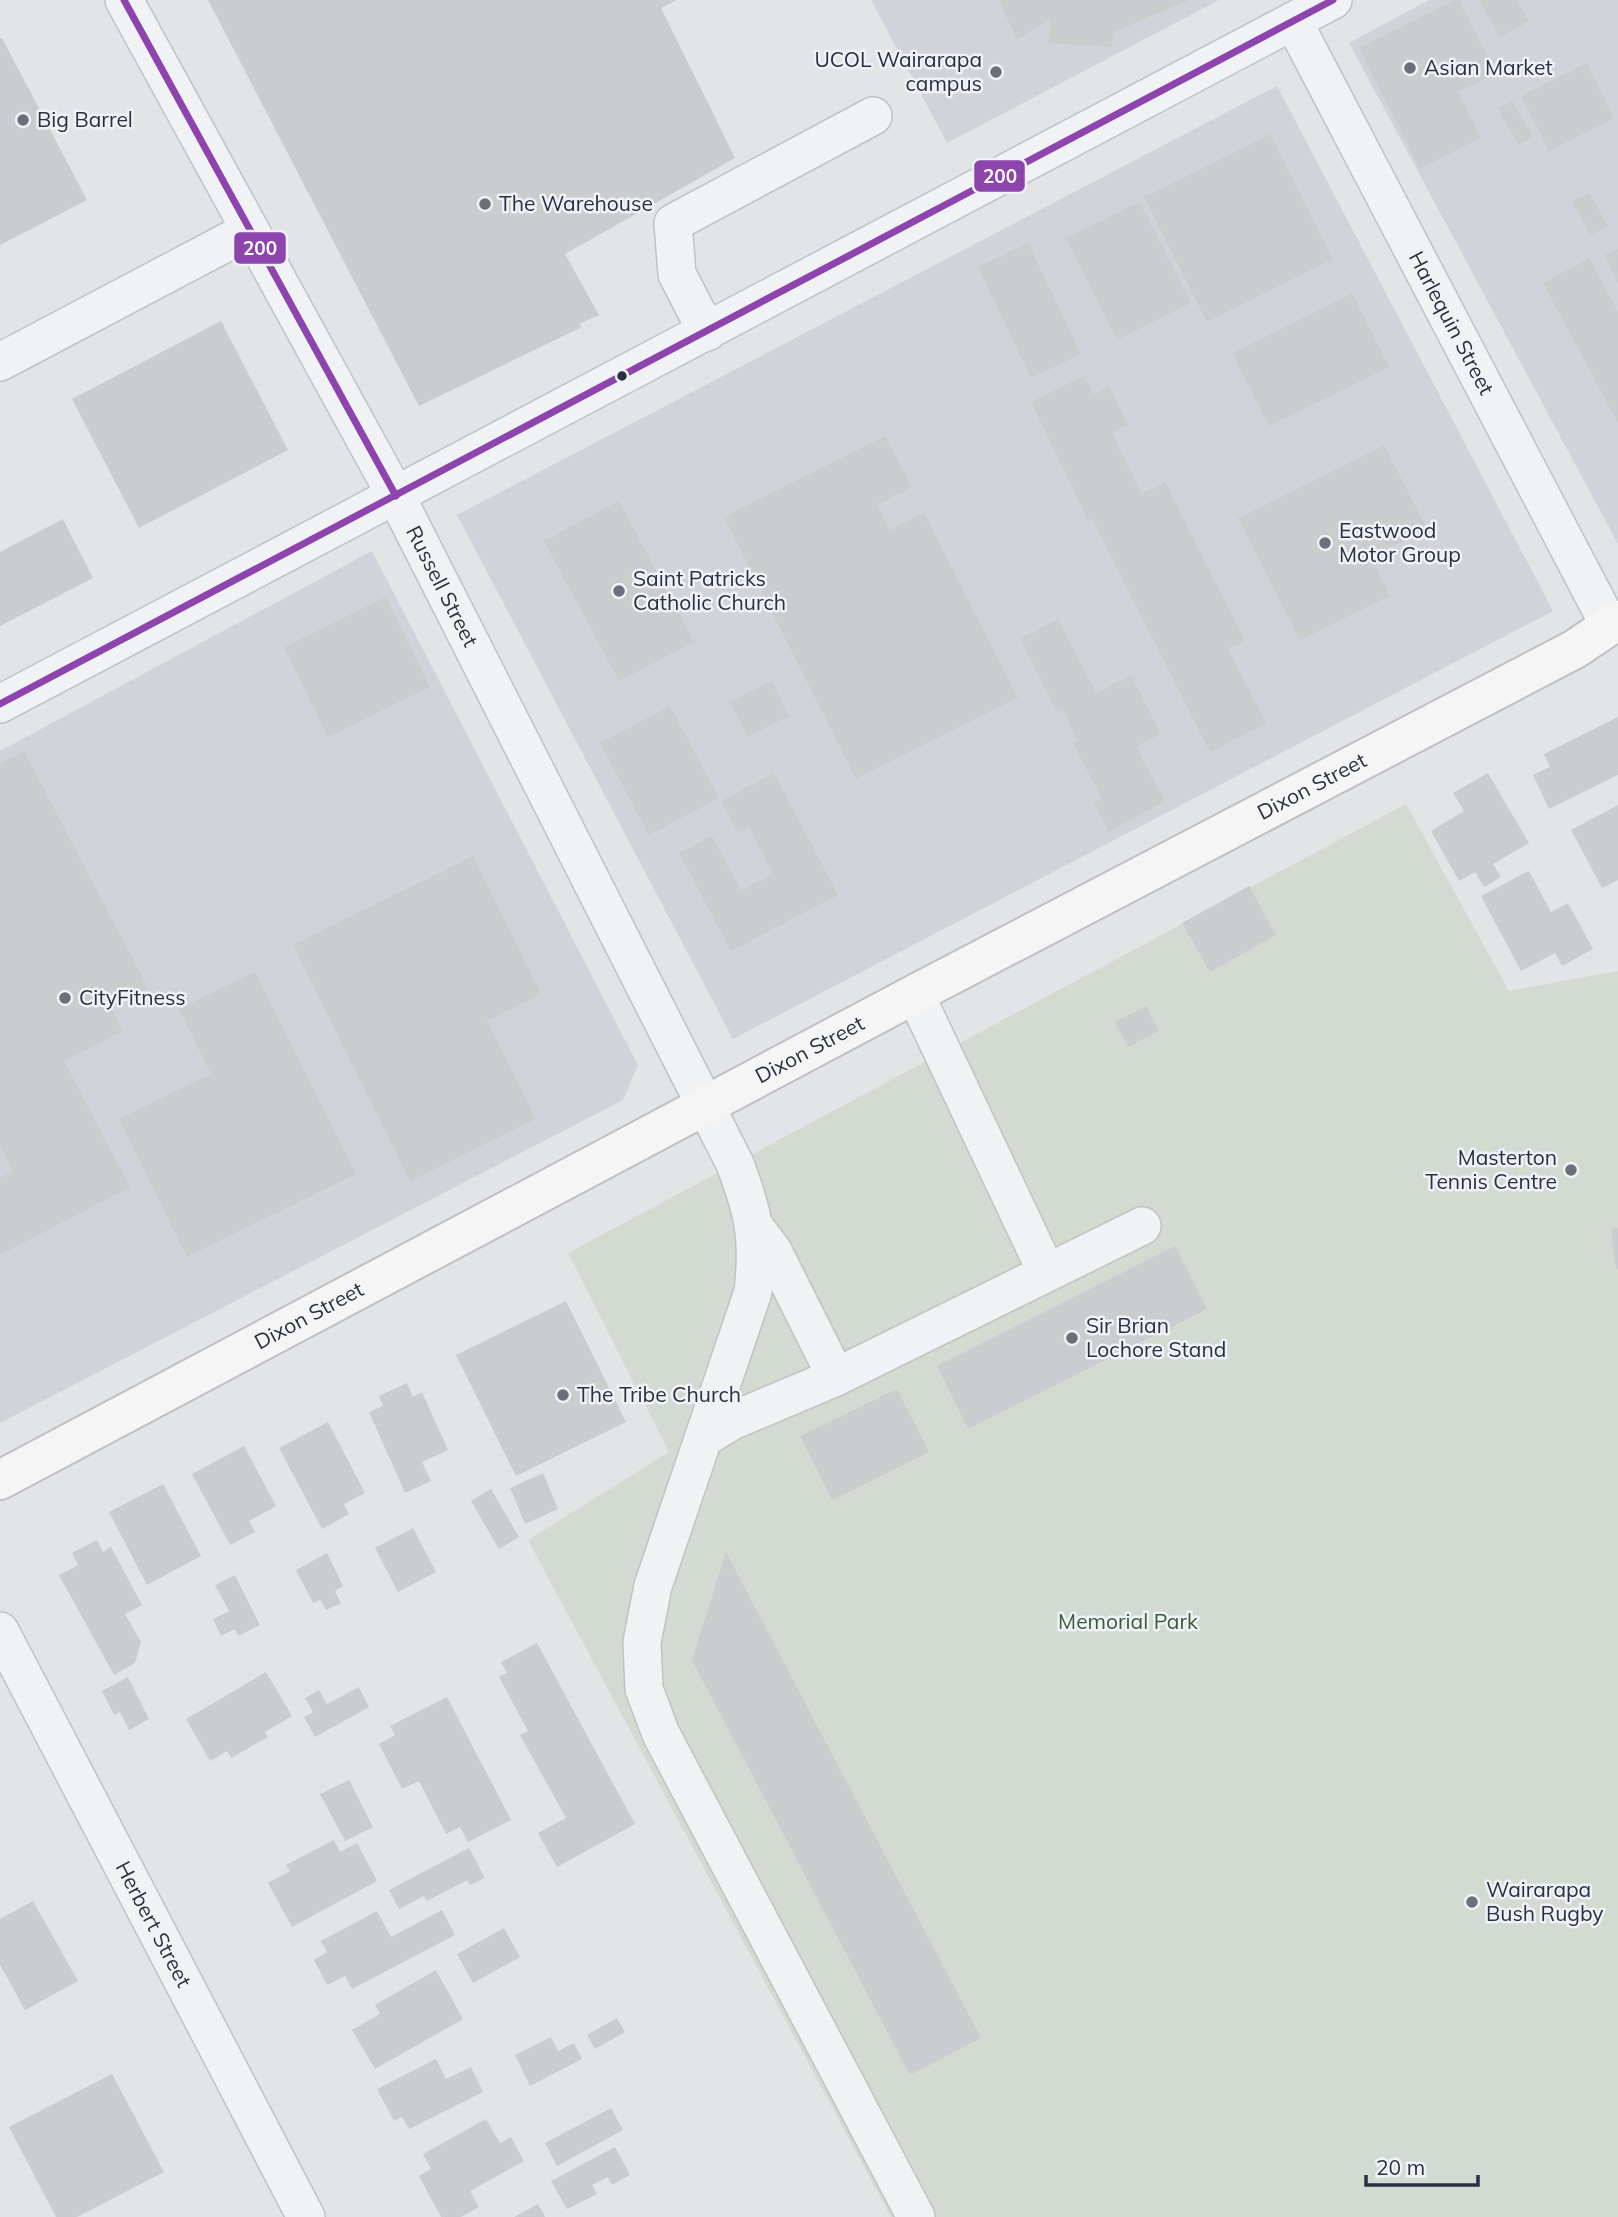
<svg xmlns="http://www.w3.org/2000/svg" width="1618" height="2217" viewBox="0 0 1618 2217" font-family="Mulish,sans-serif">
<rect width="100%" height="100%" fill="#e2e4e6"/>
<path fill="#d0d3d9" d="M 871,0 L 1219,0 L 947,143 Z
M 1429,0 L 1618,0 L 1618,544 L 1349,43 Z
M 1277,86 L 1553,611 L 733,1039 L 457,515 Z
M 372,551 L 638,1065 L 623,1100 L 0,1423 L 0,751 Z"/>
<path fill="#d2dad2" d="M 1406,804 L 1509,991 L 1618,971 L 1618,2217 L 891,2217 L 528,1540 L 669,1452 L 568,1253 Z"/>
<path fill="#caccce" d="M 208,0 L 677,0 L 661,8 L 735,158 L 565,254 L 599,315 L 579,324 L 582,327 L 419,406 Z
M 999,0 L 1189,0 L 1114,32 L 1111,47 L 1048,43 L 1051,18 L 1017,40 Z
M 1455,0 L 1459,0 L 1496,73 L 1458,92 L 1481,138 L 1420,169 L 1359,48 Z
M 1479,0 L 1517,0 L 1529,21 L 1500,38 Z
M 2,38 L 87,200 L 0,245 L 0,39 Z
M 1587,63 L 1614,118 L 1549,151 L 1521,96 Z
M 1512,100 L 1533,137 L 1518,145 L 1498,109 Z
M 1270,134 L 1333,259 L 1207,322 L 1144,197 Z
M 1589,193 L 1608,226 L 1591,235 L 1572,202 Z
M 1140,202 L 1191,303 L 1117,340 L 1066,238 Z
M 1028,243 L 1081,354 L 1031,378 L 978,267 Z
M 1618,249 L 1618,283 L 1604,255 Z
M 1589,258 L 1618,312 L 1618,423 L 1543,283 Z
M 1352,293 L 1389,367 L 1269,426 L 1232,353 Z
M 221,321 L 288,450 L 139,528 L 72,399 Z
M 1084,376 L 1093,394 L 1109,387 L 1128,424 L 1112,433 L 1142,494 L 1165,482 L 1245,641 L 1228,649 L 1266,723 L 1210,752 L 1092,519 L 1088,520 L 1031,402 Z
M 885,436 L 912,487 L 877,505 L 890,530 L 924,513 L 1018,698 L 856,779 L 724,517 Z
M 1384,445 L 1427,529 L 1371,557 L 1390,596 L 1300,640 L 1238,518 Z
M 619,501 L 694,642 L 619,681 L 544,541 Z
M 63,519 L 93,578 L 0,626 L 0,552 Z
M 386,597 L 430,687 L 328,737 L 284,647 Z
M 1058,619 L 1096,693 L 1131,675 L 1161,734 L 1136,747 L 1165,801 L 1109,831 L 1094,803 L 1102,799 L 1073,743 L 1078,741 L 1063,710 L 1057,713 L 1020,639 Z
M 772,681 L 789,716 L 748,737 L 730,702 Z
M 670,706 L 719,798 L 649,835 L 600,743 Z
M 1618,717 L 1618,775 L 1549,809 L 1533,775 L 1550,767 L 1544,754 Z
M 24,751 L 148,988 L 111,1008 L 123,1031 L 64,1061 L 130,1187 L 0,1255 L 0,1178 L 13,1171 L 0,1145 L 0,764 Z
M 774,773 L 838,895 L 731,951 L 679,853 L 712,836 L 741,890 L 773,874 L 749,827 L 738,833 L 721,801 Z
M 1488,773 L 1529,843 L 1493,864 L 1501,877 L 1484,887 L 1475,872 L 1459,881 L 1431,831 L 1464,811 L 1453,793 Z
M 1618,805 L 1618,880 L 1602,888 L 1571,830 Z
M 473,856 L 541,994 L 487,1021 L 536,1119 L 410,1181 L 293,945 Z
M 1529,871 L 1551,912 L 1568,903 L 1593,949 L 1562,966 L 1555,953 L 1521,971 L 1481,896 Z
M 1249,886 L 1276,935 L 1210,972 L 1182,923 Z
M 255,972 L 356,1174 L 187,1257 L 119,1119 L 211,1074 L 179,1009 Z
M 1146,1006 L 1159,1031 L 1128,1047 L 1115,1022 Z
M 1618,1228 L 1618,1269 L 1616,1269 L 1611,1229 Z
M 1175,1246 L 1207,1309 L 968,1429 L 937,1366 Z
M 566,1301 L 626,1422 L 516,1476 L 456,1355 Z
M 407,1383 L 413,1397 L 422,1392 L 448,1450 L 422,1462 L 431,1481 L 405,1493 L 369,1412 L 383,1406 L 379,1396 Z
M 897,1389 L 929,1452 L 832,1500 L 800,1436 Z
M 328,1422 L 365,1493 L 344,1504 L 349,1514 L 322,1529 L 279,1448 Z
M 244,1446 L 276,1506 L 249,1521 L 255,1532 L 230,1545 L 192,1474 Z
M 543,1473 L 558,1509 L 525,1524 L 510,1488 Z
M 163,1484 L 201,1556 L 147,1585 L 109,1512 Z
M 491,1489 L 519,1537 L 499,1549 L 471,1501 Z
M 413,1528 L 436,1572 L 398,1592 L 375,1548 Z
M 97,1540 L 103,1552 L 111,1547 L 142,1605 L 125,1614 L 141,1642 L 135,1663 L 114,1675 L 59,1575 L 78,1565 L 72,1553 Z
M 726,1552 L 981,2038 L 910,2075 L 692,1660 Z
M 327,1553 L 343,1586 L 335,1591 L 341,1603 L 326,1610 L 320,1600 L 313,1603 L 296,1570 Z
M 235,1575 L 260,1625 L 238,1636 L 235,1629 L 221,1636 L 213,1619 L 229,1611 L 215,1585 Z
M 537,1643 L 635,1824 L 557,1867 L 538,1833 L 566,1818 L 520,1735 L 528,1731 L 499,1677 L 507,1673 L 501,1662 Z
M 266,1672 L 292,1716 L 265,1732 L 268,1737 L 231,1758 L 227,1751 L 210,1761 L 186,1719 Z
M 128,1677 L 149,1719 L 129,1730 L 120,1712 L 114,1715 L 102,1691 Z
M 359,1687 L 369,1707 L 315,1737 L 304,1717 L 313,1712 L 305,1698 L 319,1690 L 327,1704 Z
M 447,1697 L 511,1820 L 468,1842 L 460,1827 L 446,1834 L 419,1781 L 402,1789 L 379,1744 L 395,1735 L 390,1726 Z
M 349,1780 L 373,1827 L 345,1841 L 320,1794 Z
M 334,1840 L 340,1852 L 357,1843 L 377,1881 L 292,1927 L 268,1883 L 290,1871 L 286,1865 Z
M 469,1848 L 485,1878 L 470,1885 L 467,1880 L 427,1901 L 424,1896 L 399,1909 L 389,1890 Z
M 33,1901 L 78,1981 L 25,2010 L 0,1965 L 0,1919 Z
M 442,1910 L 455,1935 L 352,1989 L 345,1976 L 327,1985 L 314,1960 L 327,1952 L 321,1941 L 377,1911 L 391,1937 Z
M 504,1928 L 520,1957 L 473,1983 L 457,1954 Z
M 436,1970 L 463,2019 L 375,2069 L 352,2030 L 380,2014 L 375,2005 Z
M 617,2018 L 625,2032 L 595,2049 L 587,2035 Z
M 551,2037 L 558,2051 L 574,2043 L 582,2059 L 530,2086 L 515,2055 Z
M 436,2059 L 446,2079 L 471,2067 L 483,2092 L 409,2129 L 402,2117 L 394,2121 L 377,2089 Z
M 112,2074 L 164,2172 L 77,2217 L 56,2217 L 9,2127 Z
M 611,2108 L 623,2130 L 557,2166 L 545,2143 Z
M 486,2119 L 500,2143 L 511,2137 L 524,2161 L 470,2191 L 479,2207 L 461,2217 L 441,2217 L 419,2176 L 431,2169 L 423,2154 Z
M 615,2147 L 630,2175 L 612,2185 L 608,2177 L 592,2185 L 597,2194 L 567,2209 L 551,2181 Z
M 538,2204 L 545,2217 L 514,2217 Z"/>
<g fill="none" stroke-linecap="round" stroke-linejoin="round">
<g stroke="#c0c2c4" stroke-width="40">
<g id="minor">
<path id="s1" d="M 124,0 L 396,496 L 735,1164 C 754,1214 759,1239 753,1292 L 653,1586 L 642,1642 L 644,1689 L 661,1734 L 916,2217"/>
<path id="s2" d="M 1293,21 L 1609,625"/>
<path d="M 707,332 L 677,274 L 673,223 L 873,116"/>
<path d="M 0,362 L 250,230"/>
<path d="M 0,704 L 1333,0"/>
<path d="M 915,994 L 1046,1271"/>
<path d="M 755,1227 L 773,1251 L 836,1377"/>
<path d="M 704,1438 L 732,1421 L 836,1377 L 1142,1226"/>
<path id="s3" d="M 0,1631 L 306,2217"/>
</g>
</g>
<g stroke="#bec0c4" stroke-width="42">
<g id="major">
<path id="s4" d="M 0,1480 L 915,994 L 1575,649 L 1618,620"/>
</g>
</g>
<use href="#minor" stroke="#f1f2f3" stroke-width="37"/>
<use href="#major" stroke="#f5f5f6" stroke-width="38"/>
<g stroke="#eff2f6" stroke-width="12">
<path id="bus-1" d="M 124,0 L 396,496
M 0,704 L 1333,0"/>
</g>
<use href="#bus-1" stroke="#8e44ad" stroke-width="7"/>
</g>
<g fill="#6a6f79" stroke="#eff2f6" stroke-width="2.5">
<circle cx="1410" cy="68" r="7"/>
<circle cx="996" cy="72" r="7"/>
<circle cx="23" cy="120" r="7"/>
<circle cx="485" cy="204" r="7"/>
<circle cx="1325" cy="543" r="7"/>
<circle cx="619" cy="591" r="7"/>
<circle cx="65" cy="998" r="7"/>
<circle cx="1571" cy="1170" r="7"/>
<circle cx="1072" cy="1338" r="7"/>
<circle cx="563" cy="1395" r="7"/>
<circle cx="1472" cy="1902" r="7"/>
</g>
<circle fill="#29303f" stroke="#eff2f6" stroke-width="2.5" cx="622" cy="376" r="6"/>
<g text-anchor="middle" stroke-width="5" stroke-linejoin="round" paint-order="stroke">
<g font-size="21" fill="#29303f" stroke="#eff2f6" text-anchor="start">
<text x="982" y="67" text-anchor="end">UCOL Wairarapa<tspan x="982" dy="24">campus</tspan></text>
<text x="1424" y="75">Asian Market</text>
<text x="37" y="127">Big Barrel</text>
<text x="499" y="211">The Warehouse</text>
<text x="1339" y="538">Eastwood<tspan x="1339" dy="24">Motor Group</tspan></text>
<text x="633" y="586">Saint Patricks<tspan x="633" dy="24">Catholic Church</tspan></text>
<text x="79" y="1005">CityFitness</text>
<text x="1557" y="1165" text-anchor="end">Masterton<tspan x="1557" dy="24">Tennis Centre</tspan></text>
<text x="1086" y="1333">Sir Brian<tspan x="1086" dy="24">Lochore Stand</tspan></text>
<text x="577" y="1402">The Tribe Church</text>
<text x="1486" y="1897">Wairarapa<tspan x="1486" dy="24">Bush Rugby</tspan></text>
</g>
<g font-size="21" fill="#29303f" stroke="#eff2f6">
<text dy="7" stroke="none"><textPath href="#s2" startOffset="341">Harlequin Street</textPath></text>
<text dy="7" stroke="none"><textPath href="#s1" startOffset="667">Russell Street</textPath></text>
<text dy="7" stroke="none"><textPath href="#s4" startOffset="1484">Dixon Street</textPath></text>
<text dy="7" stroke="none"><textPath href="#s4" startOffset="917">Dixon Street</textPath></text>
<text dy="7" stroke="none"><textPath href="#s4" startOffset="350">Dixon Street</textPath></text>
<text dy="7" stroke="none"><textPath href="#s3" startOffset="331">Herbert Street</textPath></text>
</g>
<g font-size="21" fill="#3c5a37" stroke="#eff2f6">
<text x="1128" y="1629">Memorial Park</text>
</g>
</g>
<g stroke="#eff2f6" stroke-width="2.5">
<rect x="973" y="159" width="53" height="34" rx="7" fill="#8e44ad"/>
<rect x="233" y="231" width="54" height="34" rx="7" fill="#8e44ad"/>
</g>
<g font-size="19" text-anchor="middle" font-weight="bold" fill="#fff">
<text x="1000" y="183">200</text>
<text x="260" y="255">200</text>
</g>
<path d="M1366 2175v10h112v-10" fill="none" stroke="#29303f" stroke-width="3.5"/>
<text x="1376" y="2175" font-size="21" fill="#29303f" stroke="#eff2f6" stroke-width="5" paint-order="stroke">20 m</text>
</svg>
